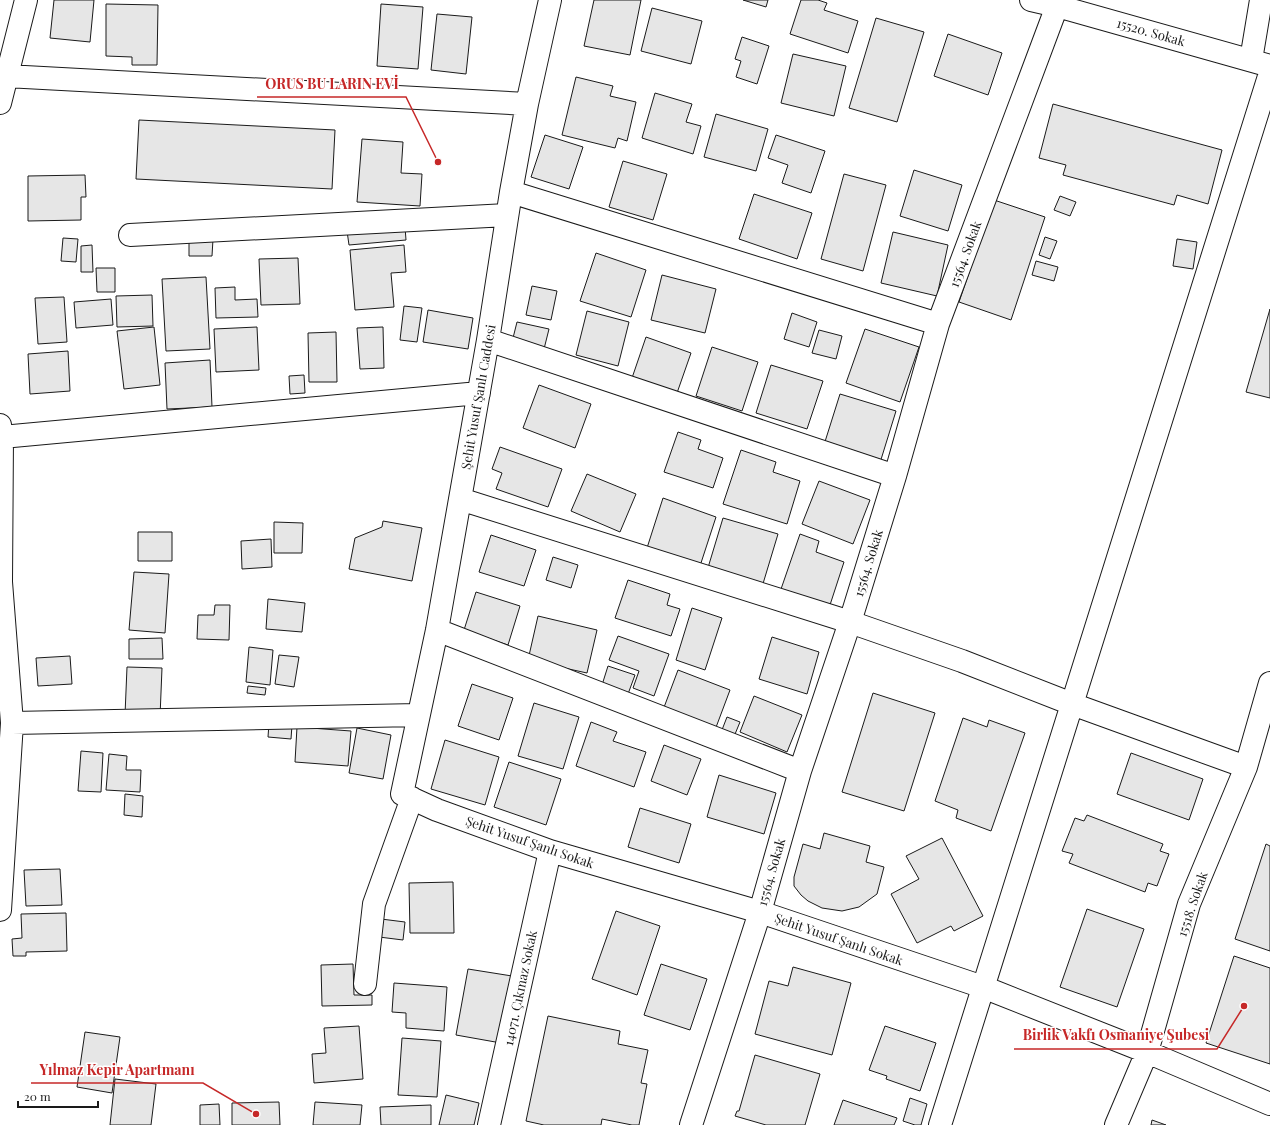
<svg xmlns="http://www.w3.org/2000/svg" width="1270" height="1125" viewBox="0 0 1270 1125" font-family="'Playfair Display',serif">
<rect width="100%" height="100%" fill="#fff"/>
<path fill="#e6e6e6" stroke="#1a1a1a" d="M 54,0 L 94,0 L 90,42 L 50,38 Z
M 594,0 L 641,0 L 630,55 L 584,46 Z
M 743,0 L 768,0 L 766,7 Z
M 801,0 L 818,0 L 827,3 L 824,10 L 858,21 L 848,53 L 790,34 Z
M 106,4 L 158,5 L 157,65 L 132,65 L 132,57 L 106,56 Z
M 381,4 L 423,7 L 418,69 L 377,66 Z
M 652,8 L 702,21 L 691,64 L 641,51 Z
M 437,14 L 472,17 L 466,74 L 431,70 Z
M 876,18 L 924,32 L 897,122 L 849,108 Z
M 948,34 L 1002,53 L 988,95 L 934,76 Z
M 742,37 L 769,46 L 757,84 L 736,77 L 741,61 L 735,59 Z
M 793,54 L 846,66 L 834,116 L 781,103 Z
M 576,77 L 613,86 L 610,96 L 636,102 L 627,141 L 618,138 L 615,148 L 562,135 Z
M 655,93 L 692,104 L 686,122 L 701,126 L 693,154 L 642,138 Z
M 1053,104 L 1222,150 L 1208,204 L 1177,195 L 1174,205 L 1063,175 L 1066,165 L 1039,158 Z
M 716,114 L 768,129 L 756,171 L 704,157 Z
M 139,120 L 335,130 L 332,189 L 136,179 Z
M 545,135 L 583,147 L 569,189 L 531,177 Z
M 776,135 L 825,151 L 811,193 L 782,183 L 788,165 L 768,158 Z
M 362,139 L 403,142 L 401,173 L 422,174 L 420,206 L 357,202 Z
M 623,161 L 667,174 L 653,220 L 609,207 Z
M 914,170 L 962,185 L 948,231 L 900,216 Z
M 844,174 L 886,185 L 863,271 L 821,259 Z
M 85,175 L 86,197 L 81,197 L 81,220 L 28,221 L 28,176 Z
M 754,194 L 812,213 L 797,259 L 739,239 Z
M 1060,196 L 1076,202 L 1070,216 L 1054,210 Z
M 994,200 L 1045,217 L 1011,320 L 959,302 Z
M 405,227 L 406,240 L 349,245 L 347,231 Z
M 893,232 L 948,245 L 937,296 L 881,283 Z
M 1045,237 L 1057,241 L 1050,259 L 1039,255 Z
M 63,238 L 78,239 L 76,262 L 61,261 Z
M 189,239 L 213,239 L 212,256 L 189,256 Z
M 1177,239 L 1197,242 L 1193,269 L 1173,266 Z
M 92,245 L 93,272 L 81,272 L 81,246 Z
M 404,245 L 406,272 L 391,273 L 394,307 L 355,310 L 350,250 Z
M 596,253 L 646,270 L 631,317 L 580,301 Z
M 298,258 L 300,304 L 261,305 L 259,259 Z
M 1036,261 L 1058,267 L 1054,281 L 1032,275 Z
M 96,268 L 115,268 L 115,292 L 97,292 Z
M 662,275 L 716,289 L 705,333 L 651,320 Z
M 206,277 L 210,349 L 166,351 L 162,279 Z
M 532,286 L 557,291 L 551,320 L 526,315 Z
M 235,287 L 235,300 L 257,299 L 258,317 L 216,318 L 215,288 Z
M 152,295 L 153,326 L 117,327 L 116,296 Z
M 64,297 L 67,342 L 38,344 L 35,298 Z
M 111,299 L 113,325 L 76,328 L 74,302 Z
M 404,306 L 422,308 L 417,342 L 400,340 Z
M 1270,309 L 1270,398 L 1246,392 Z
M 428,310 L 473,318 L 468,349 L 423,342 Z
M 587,311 L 629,322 L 618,366 L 576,355 Z
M 792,313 L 817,322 L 809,347 L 784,339 Z
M 517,322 L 549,329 L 544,349 L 512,342 Z
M 154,327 L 160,385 L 124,389 L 117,331 Z
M 257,327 L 259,370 L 216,372 L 214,329 Z
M 383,327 L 384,368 L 360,369 L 357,328 Z
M 865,329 L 919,347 L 900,402 L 846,383 Z
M 819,330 L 842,336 L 836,359 L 812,353 Z
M 336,332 L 337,382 L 309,382 L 308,333 Z
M 646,337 L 691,353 L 677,393 L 632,378 Z
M 712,347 L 758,362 L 742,411 L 696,396 Z
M 68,351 L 70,391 L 30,394 L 28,354 Z
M 210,360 L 212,407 L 167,409 L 165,363 Z
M 771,365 L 823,381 L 807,429 L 756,413 Z
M 304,375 L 305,393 L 290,394 L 289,376 Z
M 539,385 L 591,404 L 575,448 L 523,428 Z
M 840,394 L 896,411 L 879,466 L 823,448 Z
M 678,432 L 701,440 L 698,449 L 723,458 L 713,488 L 664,472 Z
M 500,447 L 562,469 L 548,507 L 496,489 L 502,473 L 492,469 Z
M 741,450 L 776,462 L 773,472 L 800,481 L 787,524 L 723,504 Z
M 587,474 L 636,494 L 620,532 L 571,511 Z
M 819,481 L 870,500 L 853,544 L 802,524 Z
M 663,498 L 716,517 L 700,566 L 647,548 Z
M 723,518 L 778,534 L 762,587 L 707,571 Z
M 383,521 L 422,528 L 412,581 L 349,569 L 355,538 L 382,527 Z
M 274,522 L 303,523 L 302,553 L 274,553 Z
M 138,532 L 172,532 L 172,561 L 138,561 Z
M 800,534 L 819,541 L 816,552 L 844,562 L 829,608 L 780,592 Z
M 491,535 L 536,550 L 524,586 L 479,572 Z
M 271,539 L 272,567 L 242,569 L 241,541 Z
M 553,557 L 578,565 L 571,588 L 546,580 Z
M 134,572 L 169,574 L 165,633 L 129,630 Z
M 628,580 L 670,594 L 667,605 L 680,609 L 671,636 L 615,618 Z
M 476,592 L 520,606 L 508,645 L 464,630 Z
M 268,599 L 305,603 L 302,632 L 266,629 Z
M 215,605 L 230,605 L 229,640 L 197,639 L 198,615 L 214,615 Z
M 692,608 L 722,618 L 705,670 L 676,660 Z
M 538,616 L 597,630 L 587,673 L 528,660 Z
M 618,636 L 669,654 L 654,696 L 633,688 L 639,671 L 609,660 Z
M 772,637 L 819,652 L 807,694 L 759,679 Z
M 162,638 L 163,659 L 129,659 L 129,639 Z
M 249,647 L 273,650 L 270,685 L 246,682 Z
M 279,655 L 299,657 L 294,687 L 275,684 Z
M 70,656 L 72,684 L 38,686 L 36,658 Z
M 608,666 L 635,675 L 628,694 L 602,685 Z
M 127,667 L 162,668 L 160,717 L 125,715 Z
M 678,670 L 730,690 L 715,730 L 663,710 Z
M 472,684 L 513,698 L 499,740 L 458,726 Z
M 248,686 L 266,688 L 265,695 L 247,693 Z
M 873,693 L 935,713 L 904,811 L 842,792 Z
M 754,696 L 802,715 L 787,752 L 740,732 Z
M 534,703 L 579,717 L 563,769 L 518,756 Z
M 727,717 L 740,722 L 733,739 L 720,735 Z
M 963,718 L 987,727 L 989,720 L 1025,733 L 991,831 L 956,818 L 958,810 L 935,801 Z
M 591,722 L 617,732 L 613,741 L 646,752 L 634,787 L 576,766 Z
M 269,723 L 292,725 L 291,739 L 268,737 Z
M 297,727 L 351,731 L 348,766 L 295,762 Z
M 357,728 L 391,735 L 383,779 L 349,773 Z
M 445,740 L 499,757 L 485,805 L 431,789 Z
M 664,745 L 701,759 L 687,795 L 651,781 Z
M 81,751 L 103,753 L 101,792 L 78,791 Z
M 1131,753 L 1203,779 L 1189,820 L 1117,794 Z
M 109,754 L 127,756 L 126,770 L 141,770 L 140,792 L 106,790 Z
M 509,762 L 561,779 L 546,825 L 494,807 Z
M 719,775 L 776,793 L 764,834 L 707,817 Z
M 125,794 L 143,796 L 142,817 L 124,815 Z
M 640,808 L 691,824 L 679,863 L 628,847 Z
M 1087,815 L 1163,844 L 1160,851 L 1169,854 L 1157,886 L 1148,883 L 1145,892 L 1069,863 L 1073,854 L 1062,851 L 1075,818 L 1084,821 Z
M 824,833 L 870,846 L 866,862 L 884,867 L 877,894 L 859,907 L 842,911 L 822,908 L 808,901 L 801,895 L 794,886 L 794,877 L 803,844 L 820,849 Z
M 942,838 L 983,916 L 954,931 L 951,926 L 917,943 L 891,894 L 919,879 L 906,856 Z
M 1266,844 L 1270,846 L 1270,951 L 1235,939 Z
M 60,869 L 62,905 L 26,906 L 24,870 Z
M 453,882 L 454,933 L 410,933 L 409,883 Z
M 1087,909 L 1144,929 L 1117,1007 L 1060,987 Z
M 616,911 L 660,926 L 637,995 L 592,979 Z
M 66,913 L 67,951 L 26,952 L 26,956 L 13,956 L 12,939 L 22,938 L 21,914 Z
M 381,919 L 405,922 L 403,940 L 379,937 Z
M 1234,956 L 1270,968 L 1270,1064 L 1206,1043 Z
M 353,964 L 354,995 L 372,995 L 372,1005 L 322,1006 L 321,965 Z
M 661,964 L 707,979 L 690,1030 L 644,1015 Z
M 793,967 L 851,983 L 832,1055 L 755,1034 L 769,981 L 788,986 Z
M 468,969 L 512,976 L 501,1043 L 456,1035 Z
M 394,983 L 447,987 L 444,1031 L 406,1028 L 406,1013 L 392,1012 Z
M 548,1016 L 620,1031 L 618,1044 L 648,1050 L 641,1083 L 647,1084 L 639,1125 L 632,1125 L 602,1119 L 601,1125 L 544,1125 L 526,1121 Z
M 359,1026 L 363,1079 L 314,1083 L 312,1054 L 326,1053 L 324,1028 Z
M 885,1026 L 936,1043 L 920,1091 L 886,1079 L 887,1076 L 869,1070 Z
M 85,1032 L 120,1037 L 112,1093 L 77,1087 Z
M 402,1038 L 441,1041 L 437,1097 L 398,1095 Z
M 755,1055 L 820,1074 L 805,1125 L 766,1125 L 735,1116 L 737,1111 L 739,1111 Z
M 115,1079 L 156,1084 L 151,1125 L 110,1125 Z
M 446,1095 L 479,1103 L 474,1125 L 439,1125 Z
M 910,1098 L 927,1104 L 921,1125 L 915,1125 L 903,1121 Z
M 843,1100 L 897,1118 L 894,1125 L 834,1125 Z
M 279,1102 L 280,1125 L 232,1125 L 232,1103 Z
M 315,1102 L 362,1105 L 360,1125 L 313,1125 Z
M 219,1104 L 220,1125 L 200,1125 L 200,1105 Z
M 431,1105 L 431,1125 L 381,1125 L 380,1107 Z
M 1152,1120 L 1166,1125 L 1151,1125 Z"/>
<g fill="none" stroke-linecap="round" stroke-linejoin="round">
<g stroke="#1a1a1a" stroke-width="24">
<path id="minor" d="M 550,0 L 527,104 L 511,192 L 488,340 L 437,630 L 402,794 L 437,810 L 550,851 L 760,912 L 983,987 L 1147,1052 L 1270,1104
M 1031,0 L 1057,6 L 1270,66
M 1251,60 L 1261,0
M 6,76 L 527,104
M 0,103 L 26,0
M 511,192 L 938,324
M 130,235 L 507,215
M 488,340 L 895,476
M 0,425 L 2,437 L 1,582 L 12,723 L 0,910
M 2,437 L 479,393
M 460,499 L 850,622 L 962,661 L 1072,704 L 1246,767
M 437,630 L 800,771
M 12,723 L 418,715
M 365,984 L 374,904 L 412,798
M 489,1125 L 550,851
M 691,1125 L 760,912 L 800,771 L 850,622 L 895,476 L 938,324 L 1057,6
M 940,1125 L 1270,73
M 1116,1125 L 1147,1052 L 1189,904 L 1246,767 L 1270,683"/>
</g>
<use href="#minor" stroke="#fff" stroke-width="22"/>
</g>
<g text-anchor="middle" stroke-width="3" stroke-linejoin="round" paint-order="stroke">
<g font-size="13" fill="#1a1a1a" stroke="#fff">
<text transform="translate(1151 32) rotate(16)" y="5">15520. Sokak</text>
<text transform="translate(965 254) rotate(-70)" y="5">15564. Sokak</text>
<text transform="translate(478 397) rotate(-80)" y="5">Şehit Yusuf Şanlı Caddesi</text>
<text transform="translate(868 563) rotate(-73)" y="5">15564. Sokak</text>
<text transform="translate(530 842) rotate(19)" y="5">Şehit Yusuf Şanlı Sokak</text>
<text transform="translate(771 872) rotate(-74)" y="5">15564. Sokak</text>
<text transform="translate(1192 904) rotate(-71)" y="5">15518. Sokak</text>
<text transform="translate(839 939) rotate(19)" y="5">Şehit Yusuf Şanlı Sokak</text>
<text transform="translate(520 988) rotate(-78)" y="5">14071. Çıkmaz Sokak</text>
</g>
</g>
<path fill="none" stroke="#c62828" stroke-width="1.5" d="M438 162L406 97H257M1244 1006L1217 1049H1014M256 1114L203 1083H31"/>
<g fill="#c62828" stroke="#fff" stroke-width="1.5">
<circle cx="438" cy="162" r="4"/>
<circle cx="1244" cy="1006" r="4"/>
<circle cx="256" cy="1114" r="4"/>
</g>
<g font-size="14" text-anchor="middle" font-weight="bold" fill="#c62828" stroke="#fff" stroke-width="3" stroke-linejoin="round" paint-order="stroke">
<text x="332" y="89">ORUS BU LARIN EVİ</text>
<text x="1116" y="1040">Birlik Vakfı Osmaniye Şubesi</text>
<text x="117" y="1075">Yılmaz Kepir Apartmanı</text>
</g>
<path d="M18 1101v6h80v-6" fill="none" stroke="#1a1a1a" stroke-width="2"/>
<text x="24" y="1101" font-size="12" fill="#1a1a1a" stroke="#ffffff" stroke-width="3" paint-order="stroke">20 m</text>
</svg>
